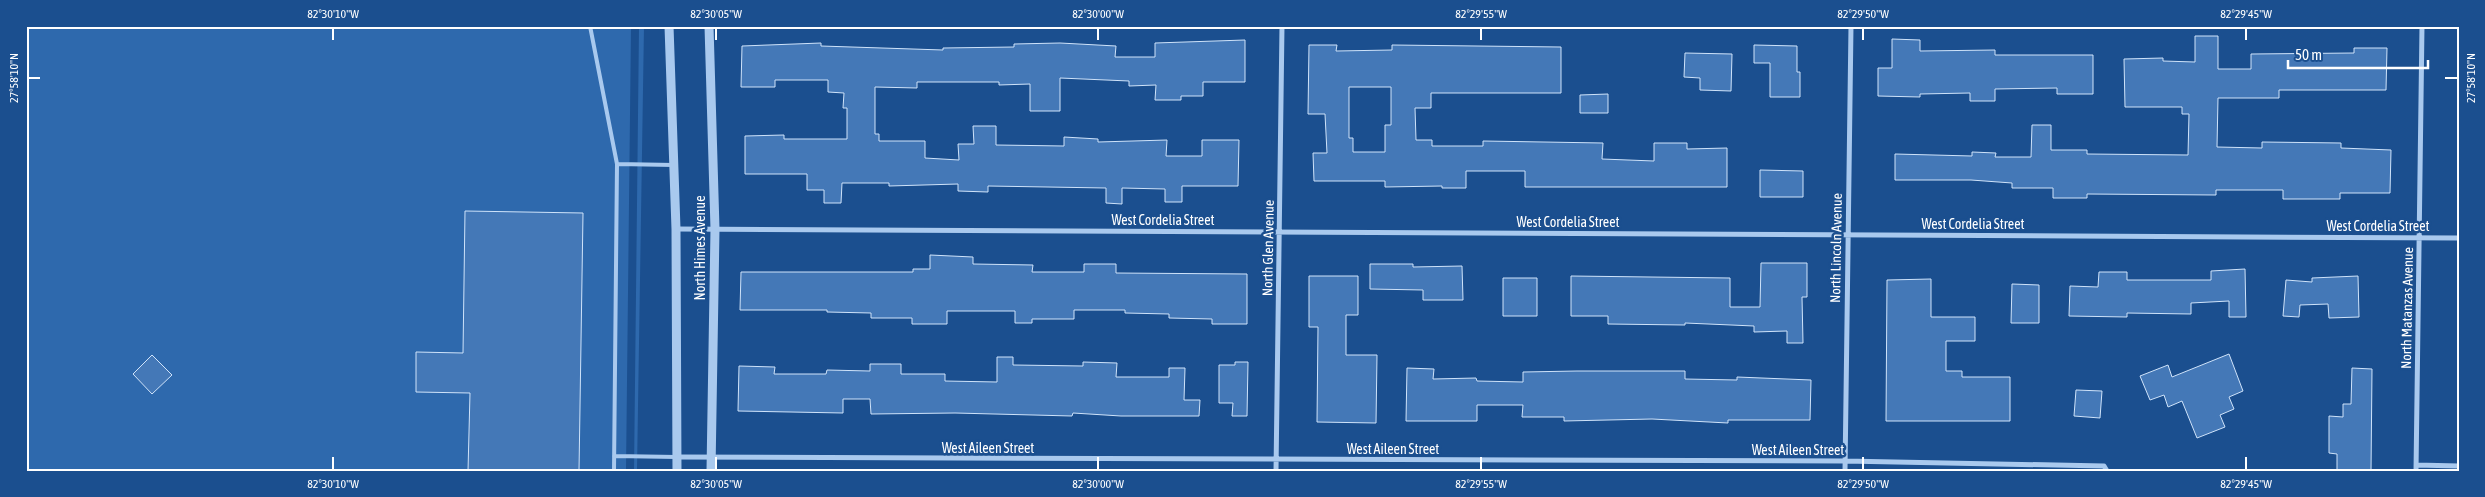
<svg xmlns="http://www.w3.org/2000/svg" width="2485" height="497" viewBox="0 0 2485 497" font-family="'Asap Condensed',sans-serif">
<rect width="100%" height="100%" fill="#1b4f8f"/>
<path fill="#2e69ad" d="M 26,26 L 631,26 L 626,471 L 26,471 Z
M 639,26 L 644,26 L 637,471 L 634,471 Z"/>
<path fill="#4478b7" stroke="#cfe3fa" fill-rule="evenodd" d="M 2195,36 L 2218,36 L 2218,69 L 2251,69 L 2251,54 L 2354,53 L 2354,48 L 2387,48 L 2386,90 L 2279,90 L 2279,98 L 2218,98 L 2217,147 L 2262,148 L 2262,142 L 2341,143 L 2341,148 L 2391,150 L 2390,193 L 2340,193 L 2340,199 L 2283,199 L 2283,190 L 2216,190 L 2216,195 L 2087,194 L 2087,198 L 2053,198 L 2053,188 L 2012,188 L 2012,183 L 1971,180 L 1895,180 L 1895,154 L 1972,156 L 1972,152 L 1996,153 L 1995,157 L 2031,157 L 2032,125 L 2051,125 L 2051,150 L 2087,150 L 2087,154 L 2188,155 L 2189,114 L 2182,114 L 2182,107 L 2125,107 L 2124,59 L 2163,58 L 2163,61 L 2195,62 Z
M 1892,39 L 1920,40 L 1920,51 L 1995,50 L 1995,55 L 2093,55 L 2093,94 L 2057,94 L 2057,88 L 1995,89 L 1995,101 L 1970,101 L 1970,93 L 1920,94 L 1920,97 L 1878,96 L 1878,68 L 1892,68 Z
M 1245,40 L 1245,82 L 1203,82 L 1203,96 L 1181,96 L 1181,100 L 1155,100 L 1156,85 L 1129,86 L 1129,81 L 1060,78 L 1060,111 L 1030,111 L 1030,84 L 999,85 L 999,82 L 917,82 L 917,88 L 875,87 L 875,134 L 879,134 L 879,141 L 925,141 L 925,158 L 959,160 L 958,144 L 974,144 L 973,126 L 996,126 L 996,145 L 1064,146 L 1064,137 L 1098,139 L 1098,142 L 1167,140 L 1166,156 L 1202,156 L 1202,140 L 1239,140 L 1238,186 L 1182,186 L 1182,202 L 1165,202 L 1165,189 L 1122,188 L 1122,204 L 1106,203 L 1106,188 L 988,186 L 988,192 L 958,191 L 958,184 L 889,186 L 889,183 L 842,183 L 841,203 L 824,203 L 824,190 L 807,190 L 807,174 L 745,174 L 745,136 L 784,135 L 784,139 L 847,139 L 847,108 L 843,108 L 844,93 L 828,92 L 828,80 L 775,80 L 775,87 L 741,87 L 742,46 L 821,43 L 821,46 L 943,50 L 943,48 L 1014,47 L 1014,44 L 1060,43 L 1116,46 L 1115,57 L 1155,57 L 1155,43 Z
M 1309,45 L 1337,45 L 1336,51 L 1392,50 L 1392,45 L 1561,47 L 1561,93 L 1431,93 L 1431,108 L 1415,108 L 1416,140 L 1432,140 L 1432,146 L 1483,146 L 1483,141 L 1603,143 L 1602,159 L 1654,161 L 1654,143 L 1687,143 L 1687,149 L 1727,148 L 1727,187 L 1525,187 L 1525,171 L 1466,171 L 1466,188 L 1442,188 L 1442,186 L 1385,187 L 1385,181 L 1314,181 L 1313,153 L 1327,153 L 1325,114 L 1308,114 ZM 1349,87 L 1391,87 L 1391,125 L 1385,125 L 1385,152 L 1353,152 L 1353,138 L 1349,138 Z
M 1754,45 L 1797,46 L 1797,72 L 1800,72 L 1800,97 L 1770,97 L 1770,63 L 1754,63 Z
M 1685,53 L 1732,54 L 1731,91 L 1700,90 L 1700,78 L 1684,77 Z
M 1608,94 L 1608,113 L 1580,113 L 1580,95 Z
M 1760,170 L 1803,171 L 1803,197 L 1760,197 Z
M 465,211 L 583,213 L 579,471 L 468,471 L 470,393 L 416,392 L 416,352 L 463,353 Z
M 930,255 L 973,257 L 973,264 L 1033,265 L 1032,272 L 1084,272 L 1084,264 L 1116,264 L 1116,273 L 1247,274 L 1247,324 L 1212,324 L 1212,319 L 1169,318 L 1169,314 L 1125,313 L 1125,310 L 1074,310 L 1074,319 L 1032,319 L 1032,323 L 1015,323 L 1015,311 L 947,311 L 947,324 L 912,324 L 912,318 L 871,318 L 871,313 L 827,312 L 827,310 L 740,310 L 741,272 L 913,272 L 913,269 L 930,269 Z
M 1761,263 L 1807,263 L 1807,297 L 1802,297 L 1803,343 L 1787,343 L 1787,331 L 1754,332 L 1754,326 L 1685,323 L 1685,325 L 1608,324 L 1608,316 L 1571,316 L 1571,276 L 1730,278 L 1730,307 L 1760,307 Z
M 1370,264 L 1413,264 L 1413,267 L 1462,266 L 1463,300 L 1423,300 L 1423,290 L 1370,289 Z
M 2245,269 L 2246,317 L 2229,317 L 2229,301 L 2191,303 L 2191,314 L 2127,313 L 2127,317 L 2069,316 L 2070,286 L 2098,287 L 2099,272 L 2127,272 L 2127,280 L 2211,280 L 2211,271 Z
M 1309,276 L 1358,276 L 1358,315 L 1346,315 L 1346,355 L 1377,355 L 1376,423 L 1317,422 L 1318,327 L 1309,327 Z
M 2358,276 L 2359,317 L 2329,318 L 2328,304 L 2300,305 L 2299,317 L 2283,316 L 2286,280 L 2312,282 L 2312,278 Z
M 1503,278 L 1537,278 L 1537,316 L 1503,316 Z
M 1931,279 L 1931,317 L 1975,317 L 1975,341 L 1946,341 L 1946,371 L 1962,371 L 1962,377 L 2010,377 L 2010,421 L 1886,421 L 1887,280 Z
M 2012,284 L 2039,285 L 2039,323 L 2011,323 Z
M 2229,354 L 2243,391 L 2229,397 L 2234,409 L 2220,415 L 2225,427 L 2197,438 L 2182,401 L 2168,407 L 2164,395 L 2150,400 L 2140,376 L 2168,365 L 2172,377 Z
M 152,355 L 172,375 L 152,394 L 133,374 Z
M 997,357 L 1013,357 L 1013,365 L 1083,366 L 1083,362 L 1117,363 L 1116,377 L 1169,377 L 1169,368 L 1185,368 L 1184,400 L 1200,400 L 1199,416 L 1121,416 L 1073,413 L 1072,416 L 955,413 L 871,414 L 870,399 L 843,399 L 843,413 L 738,411 L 739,366 L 775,367 L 774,374 L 826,374 L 827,370 L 870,371 L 870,364 L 901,364 L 901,374 L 945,374 L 945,381 L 997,382 Z
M 1235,362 L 1248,362 L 1247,416 L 1232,416 L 1233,403 L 1219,403 L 1219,365 L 1235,365 Z
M 1407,368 L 1434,369 L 1433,379 L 1476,378 L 1477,381 L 1523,382 L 1523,372 L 1577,371 L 1685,371 L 1685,379 L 1737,380 L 1737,377 L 1811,380 L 1810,420 L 1728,420 L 1728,423 L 1652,419 L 1564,421 L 1564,417 L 1522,417 L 1523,405 L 1477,405 L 1477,421 L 1406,421 Z
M 2352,368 L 2372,369 L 2371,471 L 2337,471 L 2337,454 L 2329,453 L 2329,416 L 2343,417 L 2343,404 L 2351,404 Z
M 2076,390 L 2102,391 L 2100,418 L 2074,416 Z"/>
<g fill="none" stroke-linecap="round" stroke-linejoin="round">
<path stroke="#a9c9ee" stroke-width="4" d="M 590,26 L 617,164
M 614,456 L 677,457
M 614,471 L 617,164 L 674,165"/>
<path stroke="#a9c9ee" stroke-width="5" d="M 676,229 L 2459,238
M 677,457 L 1845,461 L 2104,466 L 2107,471
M 2416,465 L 2459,466
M 1276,471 L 1282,26
M 1845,471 L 1851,26
M 2416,471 L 2422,26"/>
<path stroke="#a9c9ee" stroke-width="9" d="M 669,26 L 676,229 L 677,471
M 709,26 L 715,229 L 711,471"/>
</g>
<path fill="none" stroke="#fff" stroke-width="2" d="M 333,28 L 333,40M 716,28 L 716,40M 1098,28 L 1098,40M 1481,28 L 1481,40M 1863,28 L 1863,40M 2246,28 L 2246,40M 28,78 L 40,78M 2445,78 L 2458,78M 333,457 L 333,470M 716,457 L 716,470M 1098,457 L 1098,470M 1481,457 L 1481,470M 1863,457 L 1863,470M 2246,457 L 2246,470"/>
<g text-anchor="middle" stroke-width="5" stroke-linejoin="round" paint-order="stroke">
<g font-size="14" fill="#fff" stroke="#1b4f8f">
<text x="1163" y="225">West Cordelia Street</text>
<text x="1568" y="227">West Cordelia Street</text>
<text x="1973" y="229">West Cordelia Street</text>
<text x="2378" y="231">West Cordelia Street</text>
<text transform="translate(700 248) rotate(-90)" y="5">North Himes Avenue</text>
<text transform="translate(1268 248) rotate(-89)" y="5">North Glen Avenue</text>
<text transform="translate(1836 248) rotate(-89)" y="5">North Lincoln Avenue</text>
<text transform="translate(2407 308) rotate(-89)" y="5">North Matanzas Avenue</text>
<text x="988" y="453">West Aileen Street</text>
<text x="1393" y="454">West Aileen Street</text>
<text x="1798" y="455">West Aileen Street</text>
</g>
</g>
<rect width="2485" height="497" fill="none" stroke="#1b4f8f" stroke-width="55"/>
<path d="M2288 60v8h140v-8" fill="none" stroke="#ffffff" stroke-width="2.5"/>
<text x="2295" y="60" font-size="15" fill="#ffffff" stroke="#1b4f8f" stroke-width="4" paint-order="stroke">50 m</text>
<rect x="28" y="28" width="2430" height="442" fill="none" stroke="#fff" stroke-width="2"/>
<g font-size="12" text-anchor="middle" fill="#fff">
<text x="333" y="18">82°30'10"W</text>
<text x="716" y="18">82°30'05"W</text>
<text x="1098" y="18">82°30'00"W</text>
<text x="1481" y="18">82°29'55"W</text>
<text x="1863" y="18">82°29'50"W</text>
<text x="2246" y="18">82°29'45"W</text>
<text transform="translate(14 78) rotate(-90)" y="4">27°58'10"N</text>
<text transform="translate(2471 78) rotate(-90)" y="4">27°58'10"N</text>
<text x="333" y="488">82°30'10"W</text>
<text x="716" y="488">82°30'05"W</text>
<text x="1098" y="488">82°30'00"W</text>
<text x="1481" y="488">82°29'55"W</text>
<text x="1863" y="488">82°29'50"W</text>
<text x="2246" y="488">82°29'45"W</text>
</g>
</svg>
